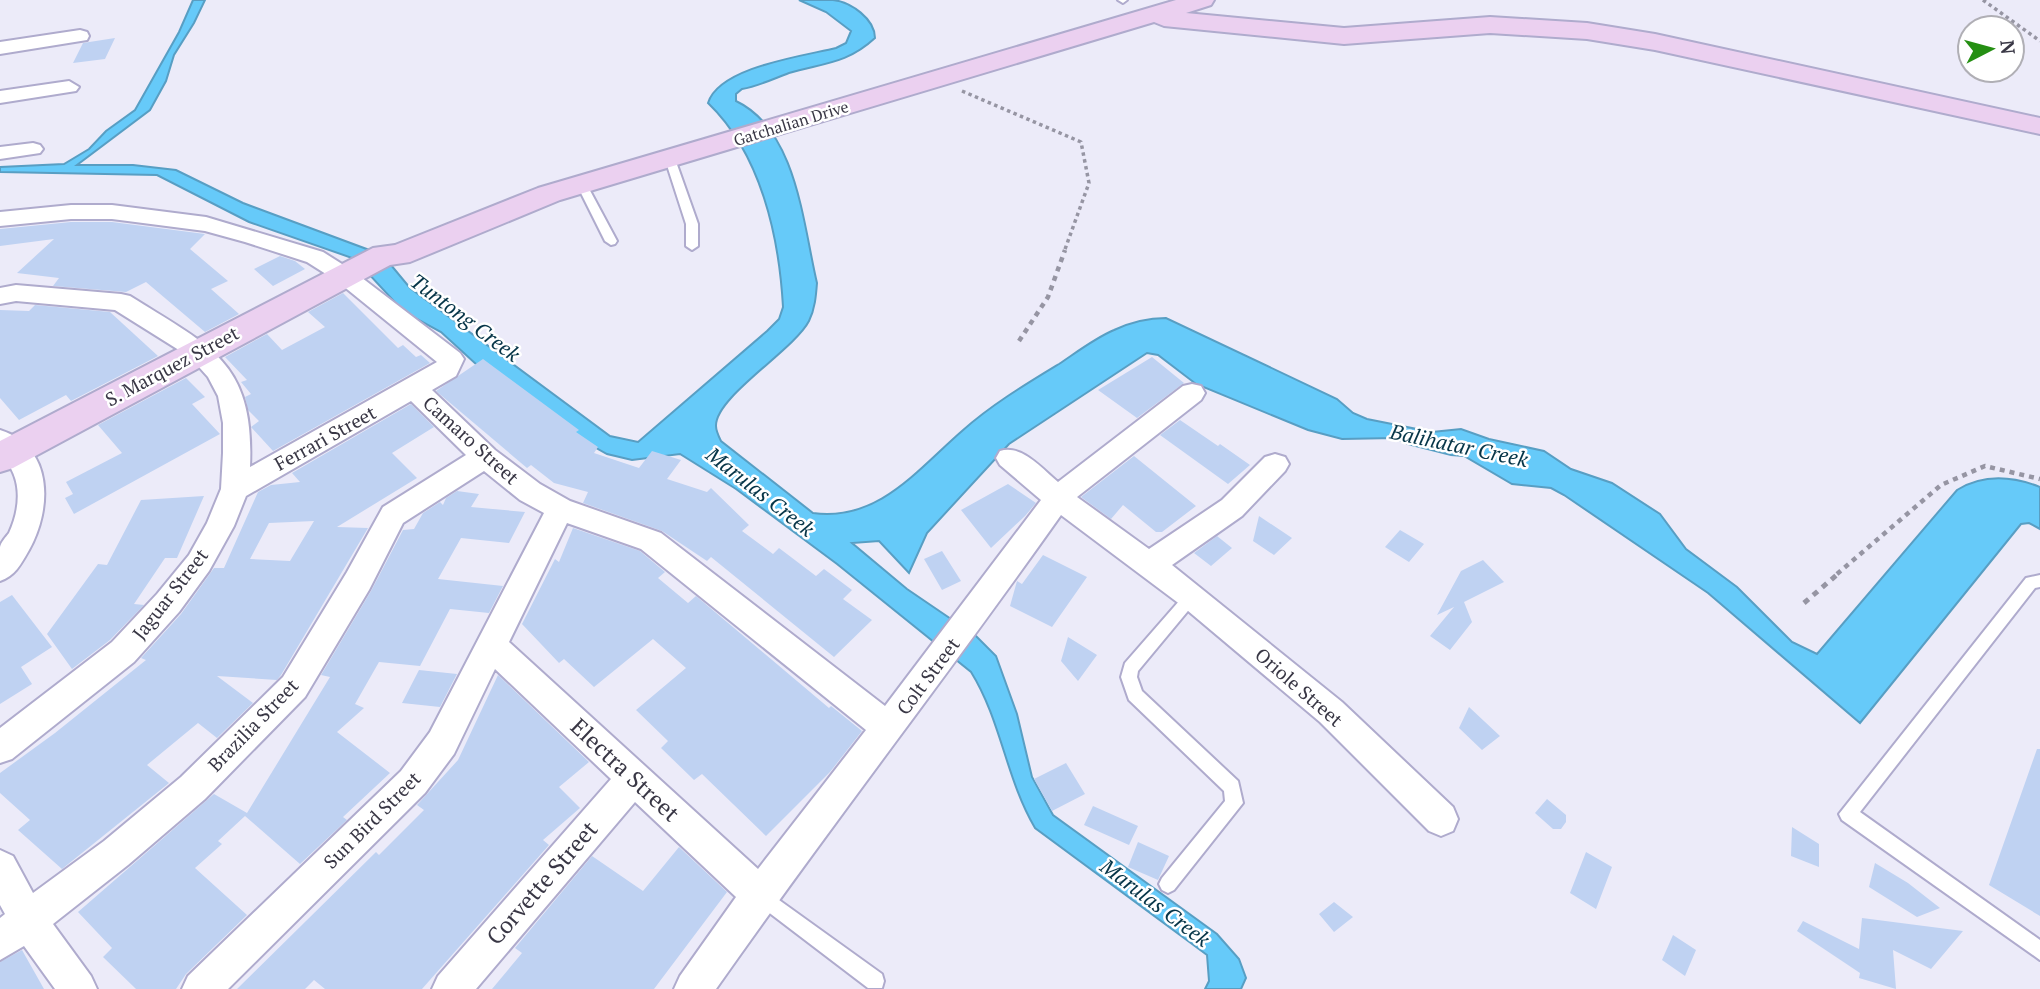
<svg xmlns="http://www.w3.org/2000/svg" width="2040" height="989" viewBox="0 0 2040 989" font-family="'PT Serif',serif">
<rect width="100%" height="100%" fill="#ecebf9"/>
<path fill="#66caf9" stroke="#589ec3" stroke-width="2" d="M 193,0 L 205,0 L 194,23 L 174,55 L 166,81 L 150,110 L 77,165 L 133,165 L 176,170 L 243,203 L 372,251 L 391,265 L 410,288 L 610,436 L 638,442 L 767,331 L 779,319 L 783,307 C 779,236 761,154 708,103 C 719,67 803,56 836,48 L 846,43 L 851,31 L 826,12 L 799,0 C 810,0 822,0 833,0 C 851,2 875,19 875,38 C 847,64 823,63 789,73 C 773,79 759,86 742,89 L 736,94 L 736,101 C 797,130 803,224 817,283 C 816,296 815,309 809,321 C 794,350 715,397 716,426 C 716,431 719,437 721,441 L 813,513 C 878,522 917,470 962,431 C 991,405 1026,384 1059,364 C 1077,352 1095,338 1114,330 C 1131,322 1148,318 1166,318 L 1337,399 L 1353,413 L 1367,419 L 1432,432 L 1461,429 L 1489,439 L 1544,451 L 1571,469 L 1612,483 L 1660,514 L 1686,549 L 1737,587 L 1792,642 L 1817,654 L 1957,490 C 1983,474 2012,476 2040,487 L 2040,529 L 2029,523 L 2021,524 L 1860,723 L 1708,593 L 1564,495 L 1551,488 L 1512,484 L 1464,456 L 1451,455 L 1408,444 L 1395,438 L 1342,439 L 1308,430 L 1196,384 L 1158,355 L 1147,353 L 1009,444 L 927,533 L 909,573 L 879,541 L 852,543 L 907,589 L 976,636 L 996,656 L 1017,714 L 1032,777 L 1053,815 L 1217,934 L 1239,959 L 1246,978 L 1241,989 L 1205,989 L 1209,981 L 1207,955 L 1035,828 C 1006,779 1001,720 971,672 L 837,564 L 736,489 L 680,454 L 632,460 L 607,454 L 580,439 L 489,376 L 441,332 L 404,312 L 355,259 L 249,222 L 157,175 L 0,172 L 0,167 L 64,164 L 89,149 L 106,131 L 135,110 L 179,32 Z"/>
<path fill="#bfd2f2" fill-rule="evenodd" d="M 115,38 L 105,59 L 73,63 L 83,43 Z
M 71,222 L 112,222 L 205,234 L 190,249 L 228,281 L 211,289 L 239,314 L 205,332 L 146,282 L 126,292 L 53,286 L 59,278 L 17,273 L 54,239 L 0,246 L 0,229 Z
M 280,256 L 295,261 L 305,269 L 273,286 L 254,269 Z
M 343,293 L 398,348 L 403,345 L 416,357 L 421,355 L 430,363 L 273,451 L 251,427 L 259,421 L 248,410 L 245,397 L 251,394 L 241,382 L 247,380 L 225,357 L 267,334 L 282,350 L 325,327 L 308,312 Z
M 35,305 L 110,312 L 158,356 L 71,401 L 66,395 L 19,420 L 0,398 L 0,310 L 29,311 Z
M 1152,357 L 1184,383 L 1137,418 L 1098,390 Z
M 483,359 L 579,430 L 576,432 L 598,447 L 594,453 L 639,468 L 652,451 L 681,460 L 667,479 L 707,492 L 711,488 L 749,525 L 742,531 L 773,554 L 779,548 L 816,576 L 824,569 L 852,590 L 843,599 L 872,620 L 834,657 L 711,557 L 707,561 L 662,531 L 583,503 L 588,492 L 554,483 L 531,465 L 527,468 L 436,391 Z
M 186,378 L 205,397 L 192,404 L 220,434 L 74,514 L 65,498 L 73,494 L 66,482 L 122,453 L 98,425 Z
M 411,404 L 434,427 L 392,453 L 417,478 L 337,527 L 368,528 L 281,675 L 277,680 L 217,676 L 253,703 L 217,738 L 198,723 L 147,765 L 169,783 L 62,869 L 18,830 L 30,820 L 0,793 L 0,773 L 55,733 L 146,660 L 141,658 L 181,614 L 214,568 L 224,568 L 258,492 L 271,485 L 300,482 L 292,473 ZM 314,521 L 290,561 L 250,559 L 269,523 Z
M 1180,420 L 1218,446 L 1220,444 L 1250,465 L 1228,484 L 1160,435 Z
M 1134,456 L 1196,506 L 1162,532 L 1156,532 L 1123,505 L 1111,519 L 1081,497 Z
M 1008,484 L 1036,503 L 1025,516 L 991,548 L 961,510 Z
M 457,491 L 479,494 L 471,507 L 525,512 L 509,543 L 461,538 L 438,579 L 503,586 L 489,613 L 450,609 L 420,666 L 379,662 L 355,704 L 364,708 L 337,732 L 390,773 L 343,817 L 347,820 L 300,864 L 245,816 L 218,841 L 222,844 L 195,868 L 247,915 L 186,974 L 176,989 L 136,989 L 103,957 L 112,948 L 78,912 L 214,794 L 247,813 L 330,677 L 321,675 L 371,591 L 403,530 L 414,529 L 423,513 L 440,502 L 443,505 L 446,498 Z
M 204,496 L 177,558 L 165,558 L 134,604 L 144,605 L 110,640 L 72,669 L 47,634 L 98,564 L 107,565 L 141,500 Z
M 1259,516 L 1292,538 L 1274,555 L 1253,541 Z
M 573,528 L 640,551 L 665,572 L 658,578 L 688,603 L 696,596 L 829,708 L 831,706 L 862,731 L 830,772 L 766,836 L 702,774 L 694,780 L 661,748 L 668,741 L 636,710 L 686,668 L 653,639 L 594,687 L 564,659 L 559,663 L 522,624 L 555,559 L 559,562 Z
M 1400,530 L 1424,544 L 1409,562 L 1385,547 Z
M 1217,536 L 1232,548 L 1211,566 L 1194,553 Z
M 942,551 L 961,581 L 942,590 L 924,559 Z
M 1043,555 L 1087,577 L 1052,627 L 1010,606 L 1017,581 L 1022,584 Z
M 1483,560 L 1504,582 L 1464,602 L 1472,622 L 1450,650 L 1430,636 L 1454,607 L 1437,615 L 1461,571 Z
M 12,595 L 52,647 L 21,667 L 32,684 L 0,704 L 0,602 Z
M 1068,637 L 1097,655 L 1078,681 L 1061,661 Z
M 419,670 L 457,674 L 440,707 L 402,703 Z
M 498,675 L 589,762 L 559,787 L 580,808 L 543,840 L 549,845 L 422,989 L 325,989 L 314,980 L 305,989 L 237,989 L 376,852 L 379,855 L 424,810 L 417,805 L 458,760 Z
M 1469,707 L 1500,736 L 1482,750 L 1459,728 Z
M 2037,749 L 2040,749 L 2040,916 L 1989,885 Z
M 1066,763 L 1085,794 L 1052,811 L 1034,779 Z
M 1547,799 L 1566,815 L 1566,822 L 1561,829 L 1553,829 L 1535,813 Z
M 1093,806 L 1138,826 L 1129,845 L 1084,825 Z
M 1792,827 L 1819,844 L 1819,867 L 1791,856 Z
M 1138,842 L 1169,856 L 1158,880 L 1128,867 Z
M 679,847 L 727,892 L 654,989 L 492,989 L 522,953 L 515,948 L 592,856 L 643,891 Z
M 1586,852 L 1612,867 L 1596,909 L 1570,893 Z
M 1875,863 L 1908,883 L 1940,908 L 1917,917 L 1869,887 Z
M 1334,902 L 1353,917 L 1334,932 L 1319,914 Z
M 1862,918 L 1963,931 L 1931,969 L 1893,950 L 1896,989 L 1859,978 L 1860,973 L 1797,931 L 1803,921 L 1859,949 Z
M 1673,935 L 1696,950 L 1685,976 L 1662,960 Z
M 22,950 L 44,989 L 0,989 L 0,962 Z"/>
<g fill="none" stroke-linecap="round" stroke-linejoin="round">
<g stroke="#afabcd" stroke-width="4">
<path id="lane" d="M 1118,0 L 1127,0 L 1123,3 Z
M 670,156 L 675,159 L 698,224 L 698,246 L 692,250 L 686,246 L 686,224 L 665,159 Z
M 582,182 L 587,185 L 617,241 L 615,244 L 611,245 L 605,241 L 577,185 Z
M 2040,575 L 2040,587 L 2035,588 L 1860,812 L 2040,940 L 2040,960 L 1842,820 L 1839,814 L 2026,578 Z
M 1192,590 L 1197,592 L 1200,596 L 1197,600 L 1138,671 L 1137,677 L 1142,691 L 1238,781 L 1243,803 L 1174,890 L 1168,893 L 1162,890 L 1159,884 L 1162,878 L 1225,801 L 1224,791 L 1129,700 L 1121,677 L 1125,663 L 1187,592 Z
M 761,887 L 882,974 L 884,981 L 882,988 L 868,988 L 755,902 L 752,896 L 755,890 Z"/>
</g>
<g stroke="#afabcd" stroke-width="4">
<path id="street" d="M 80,30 L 87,32 L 89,36 L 87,40 L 0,54 L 0,42 Z
M 69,81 L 79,87 L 76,91 L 0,103 L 0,91 Z
M 33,143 L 40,145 L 43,149 L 40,153 L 0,159 L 0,147 Z
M 71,205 L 112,205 L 206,217 L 323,252 L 353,271 L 460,353 L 464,359 L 456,376 L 432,390 L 495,450 L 540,484 L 570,501 L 661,533 L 885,706 L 1041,500 L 1000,465 L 996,458 L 1000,451 C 1022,444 1042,469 1058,482 L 1183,386 L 1192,384 L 1201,386 L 1205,393 L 1201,400 L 1077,497 L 1149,549 L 1222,500 L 1265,457 L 1275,454 L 1285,457 L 1289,464 L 1285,471 L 1242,516 L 1172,565 L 1342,702 L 1453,807 L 1458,819 L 1453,831 L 1441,836 L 1429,831 L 1320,722 L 1181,605 L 1061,515 C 948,675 828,829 716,989 L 674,989 L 680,976 L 736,897 L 635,802 L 476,989 L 432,989 L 438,976 L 611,779 L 495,669 L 454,754 L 425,793 L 228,989 L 182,989 L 188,976 L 401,771 L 430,732 L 544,513 L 520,500 L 484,471 L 403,523 L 369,590 L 305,697 L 205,799 L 128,865 L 53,924 L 91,976 L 97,989 L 55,989 L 24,946 L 0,960 L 0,918 L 5,914 L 0,905 L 0,850 L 13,856 L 33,893 L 104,841 L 181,777 L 283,677 L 347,572 L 383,507 L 466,455 L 411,401 L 246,496 L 234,526 L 209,571 L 179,612 L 134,662 L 12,759 L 0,763 L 0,728 L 112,642 L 157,594 L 189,555 L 207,523 L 221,489 L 223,453 L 223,423 L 218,396 L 208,377 L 190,357 L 115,310 L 16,301 L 0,304 L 0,288 L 16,285 L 121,294 L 130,296 C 209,346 255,361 250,467 L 437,362 L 337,281 L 307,262 L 245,242 L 205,231 L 112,219 L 71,219 L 0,226 L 0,212 ZM 567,523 L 641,549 L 866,730 L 758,869 L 509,642 Z
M 0,430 C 54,447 52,509 29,550 C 21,564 15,576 0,581 C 0,571 0,557 0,547 C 1,542 6,537 9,533 C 21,507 23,475 0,455 Z"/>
</g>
<g stroke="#afabcd" stroke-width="4">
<path id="secondary" d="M 1176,0 L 1214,0 L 1211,5 L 1186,13 L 1344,28 L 1490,17 L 1587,23 L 1655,34 L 2040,118 L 2040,134 L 1655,50 L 1587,39 L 1490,33 L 1344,44 L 1164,26 L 1154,22 L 560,200 L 410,262 L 390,265 L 13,468 L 0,472 L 0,441 L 373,248 L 395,245 L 538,188 Z"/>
</g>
<path stroke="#9695a3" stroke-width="3.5" stroke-dasharray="3.5 3.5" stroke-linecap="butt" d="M 1983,0 L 2040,41
M 962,91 L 1081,142 L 1089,183 L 1064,252"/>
<path stroke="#9695a3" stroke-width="4.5" stroke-dasharray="5 5" stroke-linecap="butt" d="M 1019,341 L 1048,297 L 1065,250
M 1837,574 L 1941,485 L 1985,466 L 2040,479"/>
<path stroke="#9695a3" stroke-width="5" stroke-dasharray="6 6" stroke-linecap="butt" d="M 1804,603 L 1839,573"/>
<use href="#lane" fill="#fff" fill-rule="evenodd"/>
<use href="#street" fill="#fff" fill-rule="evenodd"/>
<use href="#secondary" fill="#ebd0f0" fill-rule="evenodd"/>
</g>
<g text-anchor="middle" stroke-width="5" stroke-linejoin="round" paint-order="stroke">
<g font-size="16" fill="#393745" stroke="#fff">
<text transform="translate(791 123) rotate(-17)" y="6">Gatchalian Drive</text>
</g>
<g font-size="19" fill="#393745" stroke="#fff">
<text transform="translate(172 366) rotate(-28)" y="7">S. Marquez Street</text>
<text transform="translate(325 438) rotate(-29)" y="7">Ferrari Street</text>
<text transform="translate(471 440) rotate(42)" y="7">Camaro Street</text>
<text transform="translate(170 594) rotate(-52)" y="7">Jaguar Street</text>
<text transform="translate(928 676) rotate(-53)" y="7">Colt Street</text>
<text transform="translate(1299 687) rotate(41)" y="7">Oriole Street</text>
<text transform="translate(253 725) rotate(-46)" y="7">Brazilia Street</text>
<text transform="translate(372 820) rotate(-45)" y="7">Sun Bird Street</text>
</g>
<g font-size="21" font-style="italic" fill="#063548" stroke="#fff">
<text transform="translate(465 318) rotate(37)" y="7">Tuntong Creek</text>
<text transform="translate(1459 446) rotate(12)" y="7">Balihatar Creek</text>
<text transform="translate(760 492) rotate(38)" y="7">Marulas Creek</text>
<text transform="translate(1155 903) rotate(37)" y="7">Marulas Creek</text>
</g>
<g font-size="23" fill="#393745" stroke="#fff">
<text transform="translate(625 770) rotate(43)" y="8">Electra Street</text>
<text transform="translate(542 883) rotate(-49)" y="8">Corvette Street</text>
</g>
</g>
<g transform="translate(1991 49) rotate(84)"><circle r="33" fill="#ffffff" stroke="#b0afb5" stroke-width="2"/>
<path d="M0-5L12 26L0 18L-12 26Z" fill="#258f13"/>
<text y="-10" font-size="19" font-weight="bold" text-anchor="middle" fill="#393745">N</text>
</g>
</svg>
